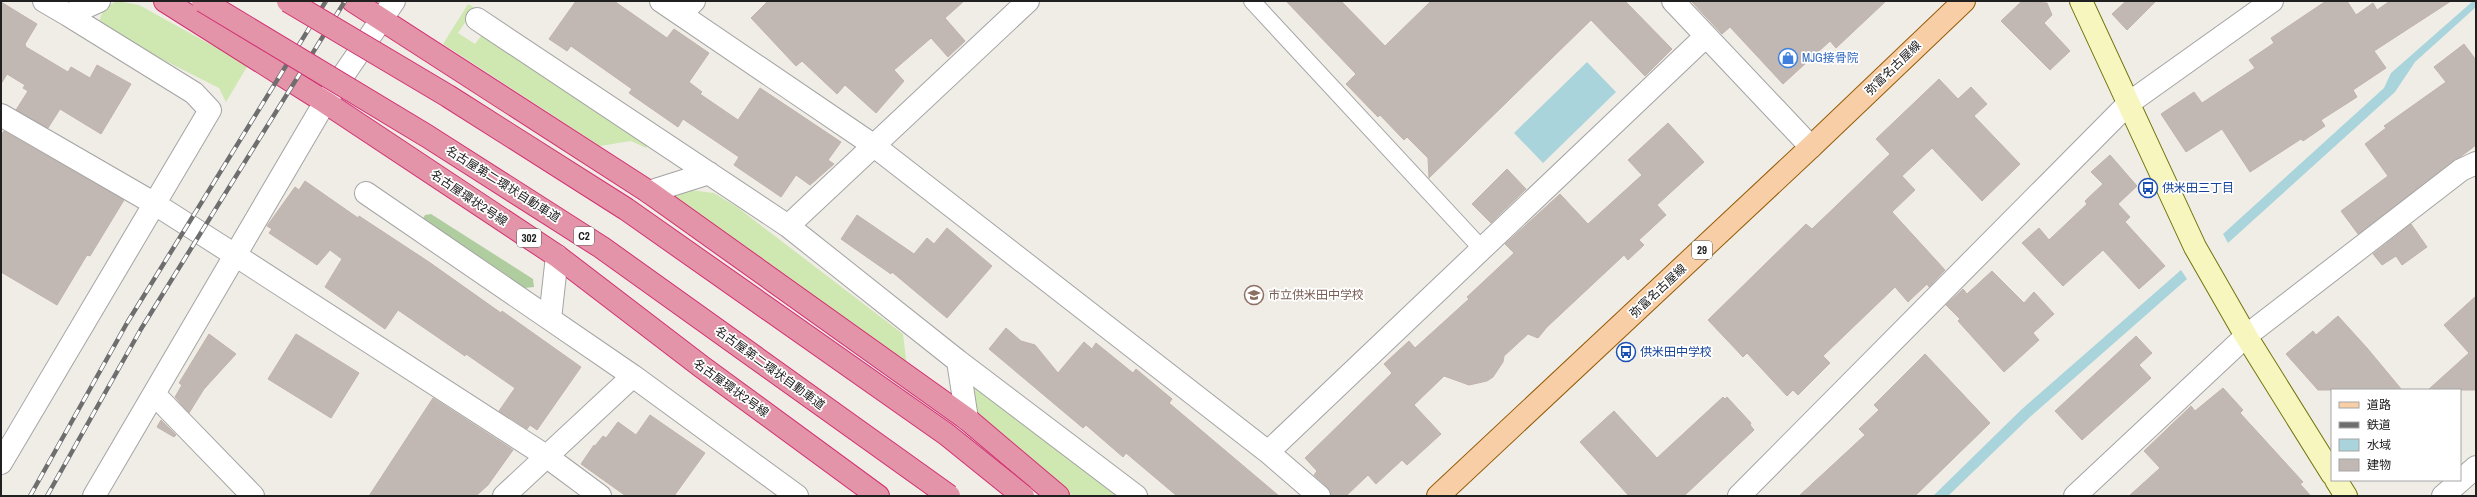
<svg xmlns="http://www.w3.org/2000/svg" width="2477" height="497" viewBox="0 0 2477 497" font-family="'Archivo Narrow','Noto Sans JP',sans-serif">
<rect width="100%" height="100%" fill="#f0ede7"/>
<path fill="#cfe7b1" d="M 117,1 L 139,5 L 248,65 L 226,102 L 219,88 L 106,31 L 99,25 C 100,12 107,6 117,1 Z
M 468,4 L 475,8 L 458,33 L 475,44 L 484,32 L 650,142 L 646,148 L 631,141 L 600,146 L 443,44 Z
M 690,190 L 714,193 L 737,207 L 903,334 L 907,367 L 674,201 L 673,193 Z
M 974,384 L 1119,496 L 1072,496 L 985,425 L 974,412 L 967,391 Z"/>
<path fill="#afcd9e" d="M 431,214 L 533,279 L 534,287 L 524,288 L 422,220 L 425,215 Z"/>
<path fill="#aad4db" d="M 2473,1 L 2476,1 L 2476,7 L 2415,62 L 2395,92 L 2228,243 L 2223,234 L 2384,88 L 2391,73 Z
M 1587,62 L 1616,92 L 1543,163 L 1514,133 Z
M 2181,270 L 2187,279 L 2030,417 L 1948,496 L 1933,496 L 2022,409 Z"/>
<path fill="#c1b8b4" stroke="#c1b3aa" d="M 576,1 L 614,1 L 667,38 L 674,29 L 709,53 L 689,82 L 702,92 L 700,94 L 738,120 L 760,88 L 841,142 L 828,160 L 834,164 L 810,185 L 796,175 L 781,197 L 734,165 L 739,157 L 683,119 L 678,127 L 629,93 L 632,89 L 571,46 L 567,51 L 549,39 Z
M 768,1 L 964,1 L 945,18 L 965,41 L 948,57 L 931,38 L 894,70 L 904,81 L 876,113 L 845,85 L 837,94 L 802,61 L 796,66 L 751,18 Z
M 1286,1 L 1341,1 L 1385,46 L 1431,1 L 1625,1 L 1672,49 L 1645,76 L 1591,20 L 1429,178 L 1428,158 L 1407,137 L 1404,140 L 1380,115 L 1378,117 L 1346,84 L 1356,74 Z
M 1691,1 L 1886,1 L 1836,48 L 1830,41 L 1783,84 L 1730,27 L 1722,34 Z
M 2022,1 L 2047,3 L 2052,15 L 2044,23 L 2070,51 L 2050,70 L 2001,21 Z
M 2126,1 L 2156,1 L 2127,30 L 2112,14 Z
M 2326,1 L 2347,1 L 2356,15 L 2373,3 L 2377,10 L 2390,1 L 2451,1 L 2374,51 L 2386,68 L 2353,90 L 2357,97 L 2321,120 L 2325,126 L 2303,141 L 2301,139 L 2250,172 L 2222,129 L 2186,152 L 2161,114 L 2194,92 L 2202,103 L 2255,68 L 2249,60 L 2274,43 L 2271,38 Z
M 1,2 L 37,24 L 25,44 L 26,47 L 68,72 L 71,67 L 90,78 L 97,65 L 131,84 L 101,134 L 60,109 L 48,128 L 16,110 L 28,91 L 23,88 L 25,85 L 7,74 L 1,84 Z
M 2464,44 L 2476,60 L 2476,145 L 2358,234 L 2341,211 L 2388,176 L 2365,144 L 2386,128 L 2384,126 L 2446,82 L 2434,67 Z
M 1939,79 L 1958,99 L 1971,87 L 1987,104 L 1974,116 L 2020,164 L 1982,201 L 1932,148 L 1902,176 L 1915,190 L 1892,212 L 1945,270 L 1929,287 L 1927,284 L 1908,302 L 1895,287 L 1823,356 L 1830,363 L 1798,395 L 1793,390 L 1787,396 L 1747,353 L 1743,357 L 1708,320 L 1806,224 L 1812,229 L 1890,154 L 1876,139 Z
M 1668,123 L 1704,162 L 1657,205 L 1666,215 L 1639,240 L 1644,245 L 1628,260 L 1624,255 L 1547,327 L 1538,338 L 1528,334 L 1504,356 L 1503,362 L 1493,377 L 1487,381 L 1469,385 L 1444,376 L 1414,405 L 1441,434 L 1407,465 L 1402,460 L 1376,484 L 1368,475 L 1346,496 L 1331,496 L 1327,487 L 1314,475 L 1317,471 L 1305,458 L 1392,373 L 1384,364 L 1409,341 L 1415,348 L 1469,299 L 1467,297 L 1514,253 L 1505,244 L 1560,194 L 1588,224 L 1642,175 L 1628,160 Z
M 4,131 L 124,200 L 90,256 L 87,255 L 57,305 L 1,272 L 1,135 Z
M 2110,155 L 2137,186 L 2118,204 L 2130,217 L 2125,222 L 2165,266 L 2139,289 L 2103,250 L 2063,286 L 2022,243 L 2039,228 L 2049,240 L 2087,204 L 2085,201 L 2103,184 L 2091,172 Z
M 1507,169 L 1526,189 L 1491,223 L 1472,204 Z
M 305,181 L 358,218 L 359,216 L 429,262 L 501,313 L 502,311 L 581,367 L 537,430 L 530,425 L 527,429 L 499,411 L 515,388 L 466,354 L 465,356 L 398,310 L 385,329 L 325,287 L 342,259 L 330,250 L 317,265 L 269,233 L 272,229 L 267,226 L 295,187 L 299,190 Z
M 857,215 L 914,254 L 927,238 L 934,244 L 947,228 L 992,266 L 947,318 L 892,272 L 891,274 L 841,239 Z
M 2411,224 L 2427,247 L 2402,265 L 2396,256 L 2382,265 L 2373,254 Z
M 1992,271 L 2024,303 L 2034,292 L 2054,314 L 2033,333 L 2039,340 L 2004,372 L 1958,321 L 1960,319 L 1946,305 L 1963,289 L 1967,294 Z
M 2476,296 L 2476,390 L 2428,390 L 2469,353 L 2444,325 Z
M 2338,316 L 2367,348 L 2402,390 L 2318,390 L 2286,354 L 2313,331 L 2316,335 Z
M 1006,328 L 1021,341 L 1035,345 L 1058,373 L 1084,342 L 1092,349 L 1096,343 L 1133,373 L 1136,369 L 1172,399 L 1169,403 L 1279,496 L 1177,496 L 1126,453 L 1123,457 L 1086,425 L 1083,428 L 989,349 Z
M 209,334 L 236,354 L 204,389 L 189,413 L 175,397 L 182,385 L 179,383 Z
M 296,334 L 359,373 L 331,418 L 268,379 Z
M 2136,336 L 2152,353 L 2139,365 L 2151,378 L 2082,440 L 2055,411 Z
M 1925,354 L 1990,423 L 1915,496 L 1799,496 L 1865,435 L 1859,429 L 1879,410 L 1874,405 Z
M 2223,388 L 2243,410 L 2240,413 L 2303,482 L 2300,484 L 2311,496 L 2129,496 L 2160,468 L 2144,451 L 2191,406 L 2195,411 Z
M 1723,397 L 1725,399 L 1727,397 L 1751,423 L 1750,425 L 1754,430 L 1684,496 L 1629,496 L 1580,442 L 1614,411 L 1657,458 Z
M 433,398 L 513,450 L 488,485 L 476,496 L 369,496 Z
M 650,415 L 705,453 L 674,496 L 626,496 L 581,464 L 594,445 L 595,446 L 603,436 L 606,438 L 618,422 L 636,435 Z
M 161,420 L 176,435 L 174,437 L 157,427 Z"/>
<g fill="none" stroke-linecap="round" stroke-linejoin="round">
<g stroke="#a4a4a4" stroke-width="18">
<path id="lane" d="M 1252,1 L 1482,249"/>
</g>
<g stroke="#a4a4a4" stroke-width="24">
<path id="street" d="M 44,1 L 68,15
M 661,1 L 873,145 L 1268,452 L 1319,496
M 1673,1 L 1811,147
M 681,14 L 694,1
M 477,19 L 788,226 L 958,361 L 1136,496
M 1,115 L 155,204 L 235,255 L 546,456 L 600,496
M 649,192 L 709,173
M 366,193 L 633,376 L 504,496
M 788,226 L 1028,1
M 550,319 L 557,256
M 958,361 L 967,419
M 633,376 L 797,496
M 154,394 L 253,496
M 1268,452 L 1706,36
M 1,463 L 210,110 L 194,93 L 68,15 L 99,1
M 94,496 L 325,102 L 394,1
M 1739,496 L 2129,103 L 2272,1
M 2075,496 L 2246,336 L 2461,170 L 2476,163
M 2443,496 L 2476,467"/>
</g>
<g stroke="#70740b" stroke-width="24">
<path id="secondary" d="M 2081,1 L 2195,247 L 2246,336 L 2332,474
M 2336,480 L 2346,496"/>
</g>
<g stroke="#955c08" stroke-width="24">
<path id="primary" d="M 1438,496 L 1811,147 L 1964,1"/>
</g>
<g stroke="#d23073" stroke-width="24">
<path id="highway" d="M 165,1 L 325,102 L 557,256 L 702,367 L 878,496
M 353,1 L 649,192 L 967,419 L 1058,496"/>
</g>
<use href="#lane" stroke="#fff" stroke-width="16"/>
<use href="#street" stroke="#fff" stroke-width="22"/>
<use href="#secondary" stroke="#f7f6bf" stroke-width="22"/>
<use href="#primary" stroke="#f7cea6" stroke-width="22"/>
<use href="#highway" stroke="#e394a8" stroke-width="22"/>
<g stroke="#6e6e6e" stroke-width="4.5">
<path id="rail" d="M 30,496 L 127,323 L 326,1
M 47,496 L 141,329 L 345,1"/>
</g>
<use href="#rail" stroke="#fff" stroke-width="3" stroke-dasharray="9" stroke-linecap="butt"/>
<g stroke="#d23073" stroke-width="24" stroke-linecap="butt">
<path id="highway-bridge" d="M 203,1 L 427,136 L 601,247 L 949,496
M 288,1 L 448,96 L 626,209 L 946,434 L 1023,496"/>
</g>
<use href="#highway-bridge" stroke="#e394a8" stroke-width="22"/>
</g>
<defs>
<g id="shop-ring" transform="scale(1)"><circle r="9.5" fill="#fff" stroke="#3f7fe0" stroke-width="1.5"/><path d="M-5-2.5h2.3a2.7 3.5 0 0 1 5.4 0H5L5.5 6h-11ZM-1.5-2.5h3a1.5 2.3 0 0 0-3 0Z" fill="#3f7fe0"/></g>
<g id="bus-ring" transform="scale(1)"><circle r="9.5" fill="#fff" stroke="#1a4fb4" stroke-width="1.5"/><path d="M-5-6H5V4H4V6H2V4H-2V6H-4V4H-5ZM-3.5-4V0h7V-4ZM-3.5 1.2v1.5H-2V1.2ZM2 1.2v1.5H3.5V1.2Z" fill="#1a4fb4"/></g>
<g id="school-ring" transform="scale(1)"><circle r="9.5" fill="#fff" stroke="#8d6e63" stroke-width="1.5"/><path d="M0-5L7-2L0 1L-7-2ZM-4 1L0 2.5L4 1V4Q0 6-4 4Z" fill="#8d6e63"/></g>
</defs>
<g fill-rule="evenodd">
<use href="#shop-ring" x="1788" y="58"/>
<use href="#bus-ring" x="2148" y="188"/>
<use href="#school-ring" x="1254" y="295"/>
<use href="#bus-ring" x="1626" y="352"/>
</g>
<g text-anchor="middle" stroke-width="3.5" stroke-linejoin="round" paint-order="stroke">
<g fill="#fff" stroke="#636363" stroke-width="1">
<rect x="574" y="227" width="20" height="18" rx="3"/>
<rect x="517" y="229" width="24" height="18" rx="3"/>
<rect x="1692" y="241" width="20" height="18" rx="3"/>
</g>
<g font-size="11" font-weight="bold" fill="#202020">
<text x="584" y="240">C2</text>
<text x="529" y="242">302</text>
<text x="1702" y="254">29</text>
</g>
<g font-size="12" fill="#366cbe" stroke="#fff" text-anchor="start">
<text x="1802" y="62">MJG接骨院</text>
</g>
<g font-size="12" fill="#202020" stroke="#fff">
<text transform="translate(1893 68) rotate(-44)" y="4">弥富名古屋線</text>
<text transform="translate(503 184) rotate(32)" y="4">名古屋第二環状自動車道</text>
<text transform="translate(469 198) rotate(34)" y="4">名古屋環状2号線</text>
<text transform="translate(1658 291) rotate(-43)" y="4">弥富名古屋線</text>
<text transform="translate(770 368) rotate(36)" y="4">名古屋第二環状自動車道</text>
<text transform="translate(731 388) rotate(36)" y="4">名古屋環状2号線</text>
</g>
<g font-size="12" fill="#164399" stroke="#fff" text-anchor="start">
<text x="2162" y="192">供米田三丁目</text>
<text x="1640" y="356">供米田中学校</text>
</g>
<g font-size="12" fill="#785e54" stroke="#fff" text-anchor="start">
<text x="1268" y="299">市立供米田中学校</text>
</g>
</g>
<rect width="2477" height="497" fill="none" stroke="#202020" stroke-width="4"/>
<rect x="2331" y="389" width="130" height="92" fill="#ffffff" stroke="#a6a6a6"/>
<rect x="2339" y="402" width="20" height="6" fill="#f7cea6" stroke="#a6a6a6"/>
<text x="2367" y="409" font-size="12" fill="#202020">道路</text>
<rect x="2339" y="422" width="20" height="6" fill="#6e6e6e" stroke="#a6a6a6"/>
<text x="2367" y="429" font-size="12" fill="#202020">鉄道</text>
<rect x="2339" y="439" width="20" height="12" fill="#aad4db" stroke="#a6a6a6"/>
<text x="2367" y="449" font-size="12" fill="#202020">水域</text>
<rect x="2339" y="459" width="20" height="12" fill="#c1b8b4" stroke="#a6a6a6"/>
<text x="2367" y="469" font-size="12" fill="#202020">建物</text>
</svg>
